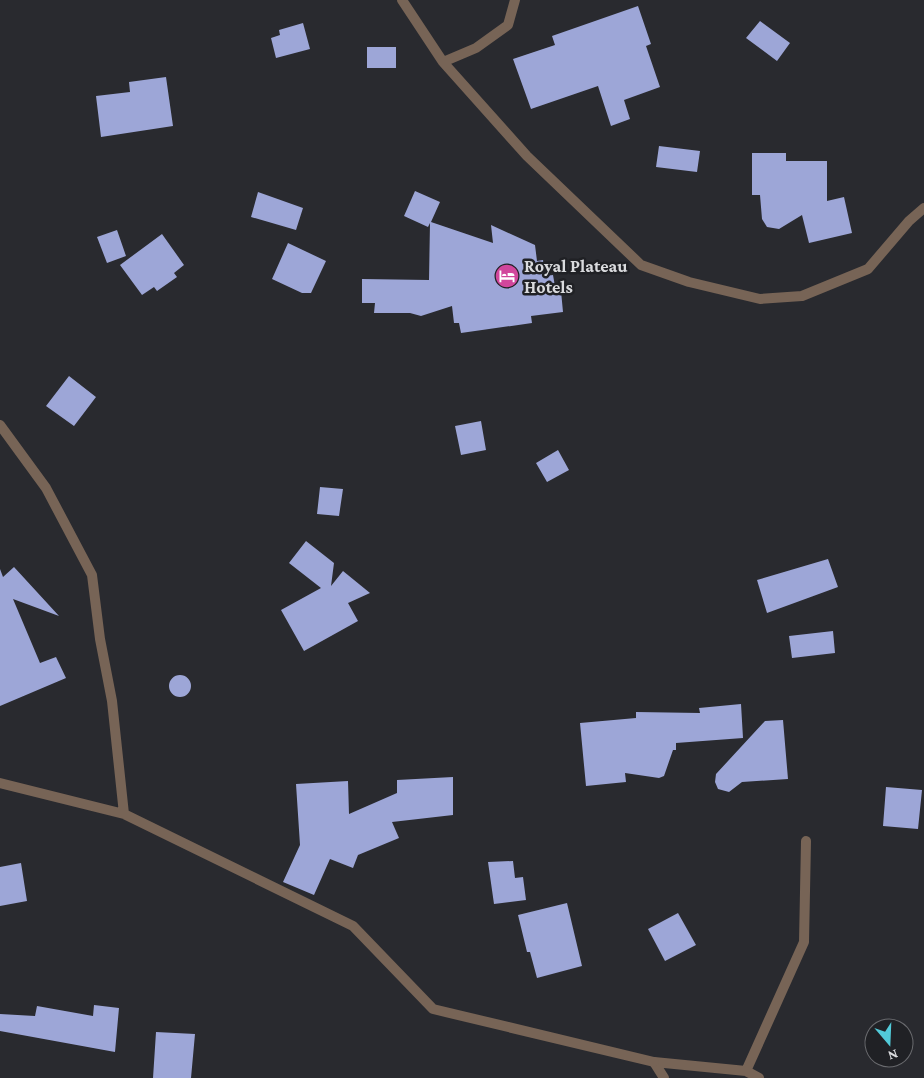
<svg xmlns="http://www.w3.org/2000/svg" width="924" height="1078" viewBox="0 0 924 1078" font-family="'Crimson Pro',serif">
<rect width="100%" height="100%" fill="#292a2f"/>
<path fill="#9da6d7" d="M 638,6 L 651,44 L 646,46 L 660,87 L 624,100 L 630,119 L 611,126 L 598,86 L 531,109 L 513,59 L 555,45 L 552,36 Z
M 760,21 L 790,43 L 777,61 L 746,38 Z
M 303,23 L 310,49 L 276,58 L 271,38 L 280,35 L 279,30 Z
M 367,47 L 396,47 L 396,68 L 367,68 Z
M 166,77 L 173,126 L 101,137 L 96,96 L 130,92 L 129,82 Z
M 659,146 L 700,151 L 697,172 L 656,167 Z
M 752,153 L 786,153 L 786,161 L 827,161 L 827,201 L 844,197 L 852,233 L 809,243 L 802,215 L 779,229 L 767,227 L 762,219 L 760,195 L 752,195 Z
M 415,191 L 440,202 L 431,222 L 493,243 L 491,225 L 535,245 L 537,261 L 543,260 L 545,276 L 553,275 L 556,292 L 561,291 L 563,312 L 531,316 L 532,323 L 461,333 L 459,323 L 454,323 L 452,306 L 421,316 L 410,313 L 374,313 L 375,303 L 362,303 L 362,279 L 429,280 L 430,223 L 428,227 L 404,216 Z
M 258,192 L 303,208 L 296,230 L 251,217 Z
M 117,230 L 126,256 L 107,263 L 97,237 Z
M 162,234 L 184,265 L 174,273 L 177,277 L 157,291 L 154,287 L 142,295 L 120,265 Z
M 288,243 L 326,261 L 311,293 L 302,293 L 272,279 Z
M 69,376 L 96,397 L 74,426 L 46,406 Z
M 481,421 L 486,450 L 461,455 L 455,426 Z
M 558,450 L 569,470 L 547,482 L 536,463 Z
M 320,487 L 343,489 L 339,516 L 317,514 Z
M 306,541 L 334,563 L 331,586 L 343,571 L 370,593 L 348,603 L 358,621 L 304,651 L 281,610 L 321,588 L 289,563 Z
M 828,559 L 838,587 L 767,613 L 757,580 Z
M 14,567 L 59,616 L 13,599 L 40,663 L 56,657 L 66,678 L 0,706 L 0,569 L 3,577 Z
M 833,631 L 835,653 L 792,658 L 789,636 Z
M169 686a11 11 0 1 1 22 0a11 11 0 1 1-22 0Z
M 741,704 L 743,738 L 676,743 L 676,750 L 673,750 L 664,776 L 659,778 L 625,773 L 626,782 L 586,786 L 580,723 L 636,718 L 636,712 L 700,713 L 699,708 Z
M 783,720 L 788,779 L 742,782 L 729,792 L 718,789 L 715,782 L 716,774 L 765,721 Z
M 453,777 L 453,815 L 392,822 L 399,838 L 358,855 L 353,868 L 330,859 L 314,895 L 283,882 L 300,845 L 296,784 L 348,781 L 349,814 L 397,793 L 397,780 Z
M 886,787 L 922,790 L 918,829 L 883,826 Z
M 513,861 L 515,878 L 523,877 L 526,900 L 494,904 L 488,862 Z
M 21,863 L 27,901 L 0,906 L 0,867 Z
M 567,903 L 582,966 L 537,978 L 530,952 L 527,952 L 518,915 Z
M 678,913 L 696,945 L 665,961 L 648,929 Z
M 94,1005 L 119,1008 L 115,1052 L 0,1031 L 0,1014 L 35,1016 L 37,1006 L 93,1016 Z
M 156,1032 L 195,1034 L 191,1078 L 153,1078 Z"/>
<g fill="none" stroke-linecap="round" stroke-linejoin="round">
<path stroke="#776456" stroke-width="10" d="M 654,1062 L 746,1071 L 759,1078
M 654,1062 L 664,1078
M 746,1071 L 804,942 L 806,841"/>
<path stroke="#776456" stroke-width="10" d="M 402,0 L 443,62 L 527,156 L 641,265 L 689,282 L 760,299 L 802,296 L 868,269 L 909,221 L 924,208
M 443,62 L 476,48 L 508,25 L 515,0
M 0,425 L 46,488 L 92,575 L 100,639 L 112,701 L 124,814
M 0,783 L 124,814 L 353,926 L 433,1009 L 654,1062"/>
</g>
<defs>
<g id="hotel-disc" transform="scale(1.25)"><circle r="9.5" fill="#d1479c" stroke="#202125"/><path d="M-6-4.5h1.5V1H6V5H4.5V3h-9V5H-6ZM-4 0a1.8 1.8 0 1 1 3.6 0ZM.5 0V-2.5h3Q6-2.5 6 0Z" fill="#fff"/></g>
</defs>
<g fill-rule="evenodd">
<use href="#hotel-disc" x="507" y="276"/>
</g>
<g text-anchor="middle" stroke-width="5" stroke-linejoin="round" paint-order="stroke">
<g font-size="18" font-weight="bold" fill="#dadbde" stroke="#202125" text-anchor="start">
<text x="524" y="272">Royal Plateau<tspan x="524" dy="21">Hotels</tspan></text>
</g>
</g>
<g transform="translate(889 1043) rotate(161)"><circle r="24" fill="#202125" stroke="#6a6b6f"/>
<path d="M0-4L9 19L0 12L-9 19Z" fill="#52cbd9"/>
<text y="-8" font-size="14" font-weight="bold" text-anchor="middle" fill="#dadbde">N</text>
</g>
</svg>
